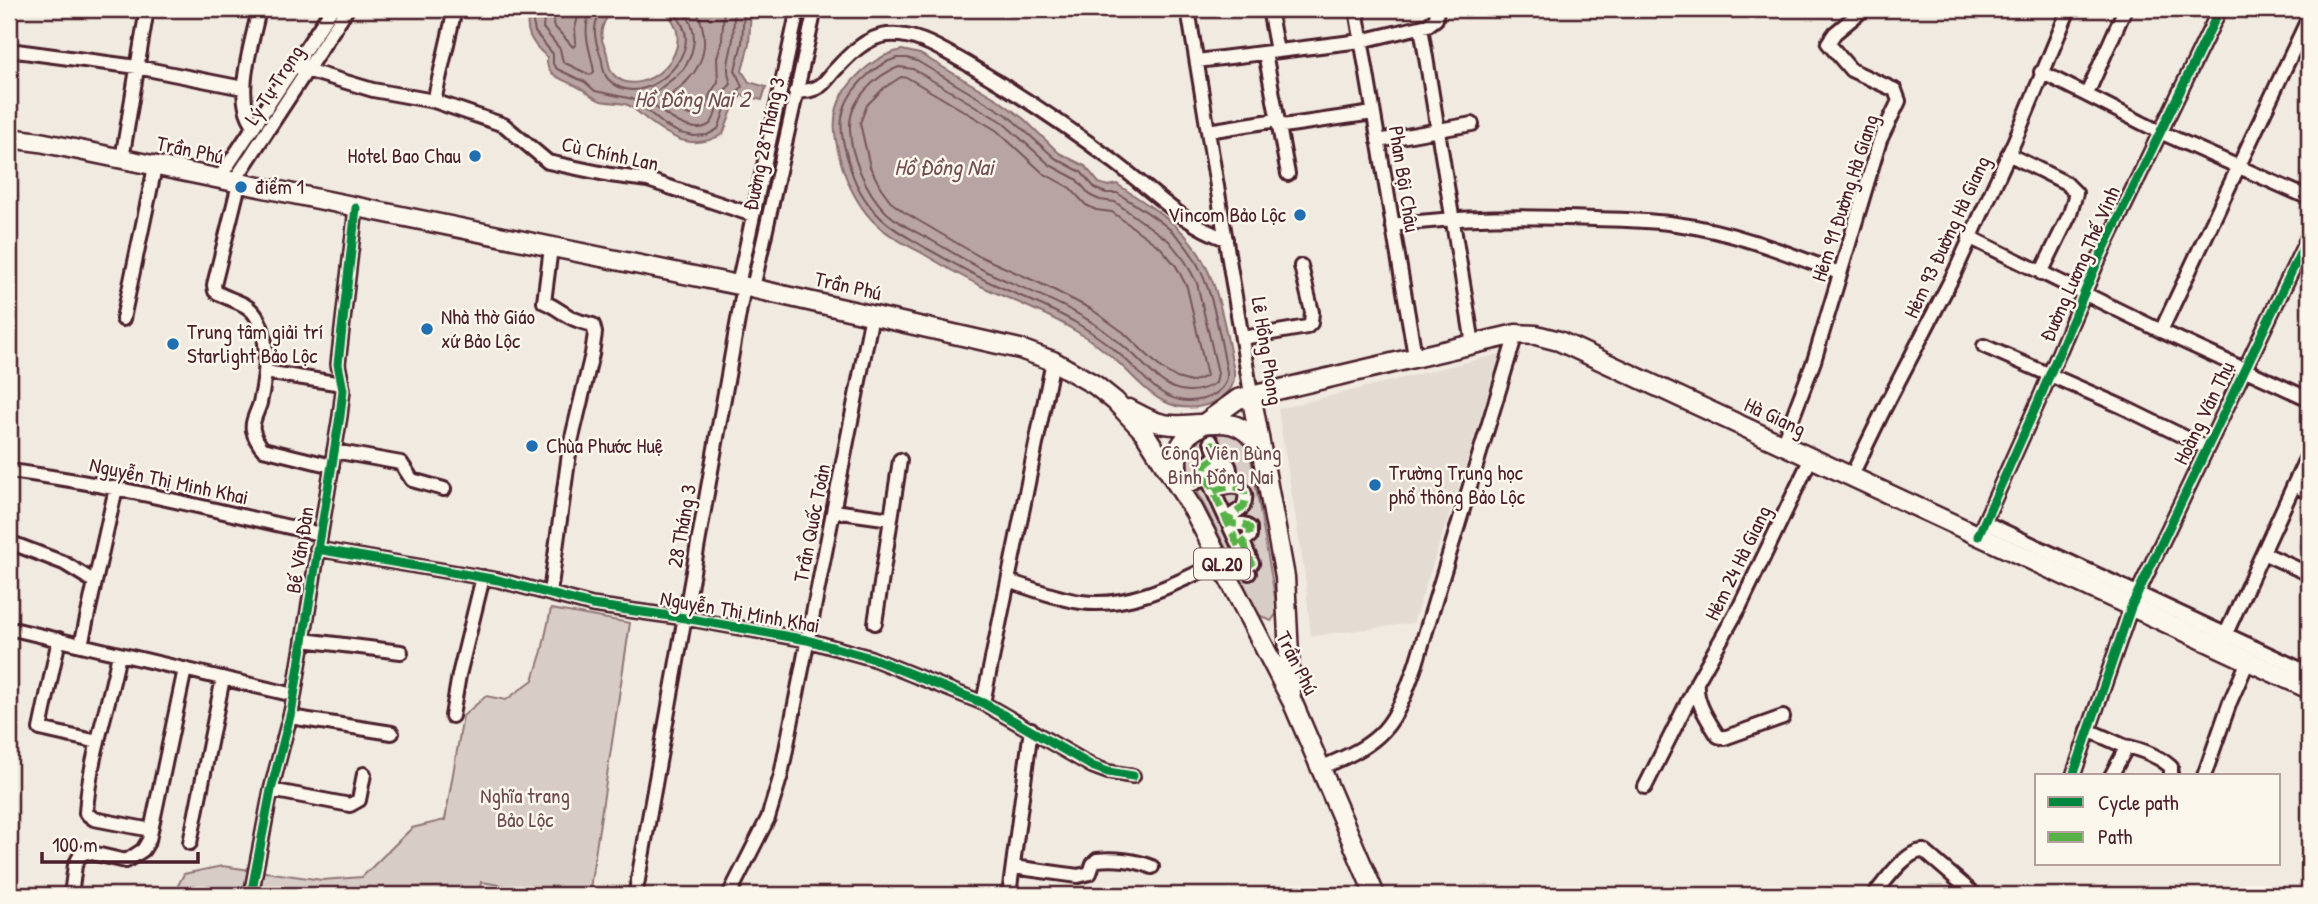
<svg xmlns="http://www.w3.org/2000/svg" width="2318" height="904" viewBox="0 0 2318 904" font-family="'Patrick Hand',sans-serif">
<rect width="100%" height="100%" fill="#f0eae0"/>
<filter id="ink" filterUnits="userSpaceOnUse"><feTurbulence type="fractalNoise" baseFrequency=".0143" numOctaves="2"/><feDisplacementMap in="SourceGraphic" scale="14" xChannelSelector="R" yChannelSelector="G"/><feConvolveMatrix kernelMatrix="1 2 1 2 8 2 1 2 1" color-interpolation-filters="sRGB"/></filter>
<g filter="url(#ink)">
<path fill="#e4dbd2" d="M 1503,353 L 1413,623 L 1311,636 L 1305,575 L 1278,409 Z"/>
<path fill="#d8ccc6" stroke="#917678" stroke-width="2" d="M 1218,431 L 1237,434 L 1249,447 L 1276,603 L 1277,613 L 1271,621 L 1259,615 L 1193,483 C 1181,450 1186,444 1218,431 Z
M 551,609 L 630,623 L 589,895 L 561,895 L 481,882 L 479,895 L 173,895 L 184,874 L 222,866 L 322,880 L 362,877 L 412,828 L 445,820 L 463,716 L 486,696 L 506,700 L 533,680 L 542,651 Z"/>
<path fill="#b8a4a2" stroke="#8c6f72" stroke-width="2" d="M 530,9 L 614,9 C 603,20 597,33 605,48 C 609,56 607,67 613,74 C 641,105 708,46 662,9 L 751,9 L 749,44 L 742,71 L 749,82 L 766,87 L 762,100 L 742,95 L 734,105 L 723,134 C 692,152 671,138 645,118 C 640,114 634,108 628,105 C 620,102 610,103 601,101 C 592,98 587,91 578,87 C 564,79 545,77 547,57 C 531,43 523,30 530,9 Z
M 902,50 L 920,54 L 997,99 L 1024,119 L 1059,153 L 1085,166 L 1099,183 L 1108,186 L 1117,184 C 1137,198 1160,211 1178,228 C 1218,265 1223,320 1234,371 C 1237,400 1200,412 1176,406 C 1153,400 1138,381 1121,365 C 1107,352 1091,340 1074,330 C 1045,312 1013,301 983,287 C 962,277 942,265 922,253 C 905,244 887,235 873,221 C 856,203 845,179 839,155 C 834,134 831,114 843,94 C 855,74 879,54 902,50 Z"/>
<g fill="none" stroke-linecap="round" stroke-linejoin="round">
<path stroke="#76545b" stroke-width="2" d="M 536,9 L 533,22 L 535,32 L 553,54 L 553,64 L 557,69 L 585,82 L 595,91 L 633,99 L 666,126 L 680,133 L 694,136 L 707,135 L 718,129 L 728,101 L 742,87 L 735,70 L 742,43 L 744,9
M 545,9 L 543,28 L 560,49 L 563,62 L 590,75 L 594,72 C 591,50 580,31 592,9
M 556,9 L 553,25 L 573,47 L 576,44 L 575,28 L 580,9
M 604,9 C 591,22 594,38 600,54 C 604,63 601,71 608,79 C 636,109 686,71 686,38 C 686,28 678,17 673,9
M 683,9 C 691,20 696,32 693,46 C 687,79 666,78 649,100 C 659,112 695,139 711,123 C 717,116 716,105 720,97 C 723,92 727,88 731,84 C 724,64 731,58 733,38 C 734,28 733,19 735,9
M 696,9 C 708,34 708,60 687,81 C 681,88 672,92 667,100 C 676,111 690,119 704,114 L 710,94 L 718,82 L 717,58 L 722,40 L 724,9
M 897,58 L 907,58 L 917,61 L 1007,115 L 1055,158 L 1081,172 L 1096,189 L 1106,193 L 1117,193 C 1136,205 1157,217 1174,233 C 1212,269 1217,324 1227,372 C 1229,395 1198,404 1180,400 C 1156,395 1142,374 1125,359 C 1111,346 1095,334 1078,324 C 1049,307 1017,295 987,281 C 966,271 946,259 926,248 C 910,238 891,229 878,215 C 863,200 853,180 848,160 C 844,146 840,132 842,118 C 845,92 873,65 897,58 Z
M 899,67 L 913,69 L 1002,122 L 1050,165 L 1076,179 L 1091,196 L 1100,200 L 1115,202 L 1169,241 L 1185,261 L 1197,283 L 1218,373 L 1216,383 C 1179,404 1160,381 1135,356 C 1124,346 1113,337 1102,329 C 1066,304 1026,290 987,272 C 968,262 950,251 931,240 C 916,232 899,224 886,212 C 866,192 849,154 850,125 C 850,100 876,75 899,67 Z
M 901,77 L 908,78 L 996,130 L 1043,173 L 1070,188 L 1086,205 L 1096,210 L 1112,212 L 1161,248 L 1176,266 L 1187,287 L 1207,376 L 1191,382 L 1177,378 L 1162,369 L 1123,332 L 1091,309 L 1048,287 L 977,255 L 904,212 L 892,203 L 881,188 L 870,167 L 860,123 L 867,105 L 884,88 Z"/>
<g stroke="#4a1f2b" stroke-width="18">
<path id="minor" d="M 1188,9 L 1251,394
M 1269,9 L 1277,51
M 1356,9 L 1415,356
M 1421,27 L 1473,344
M 9,50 L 137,67 L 243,88
M 1265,53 L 1288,174
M 1197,61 L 1361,41 L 1428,25 L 1436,19 L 1437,9
M 306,70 L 373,90 L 434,101 L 504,125 L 548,162 L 610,175 L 648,180 L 753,215
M 2041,72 L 2160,132 L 2309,198
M 795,92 C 804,91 813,91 820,86 C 826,82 830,75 835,70 C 849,55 866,37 887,35 C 916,32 942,50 966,63 C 1017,93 1066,125 1113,161 C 1150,188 1182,224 1226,239
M 2087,94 L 2125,9
M 434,101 L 455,9
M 254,125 C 232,98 253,41 259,9
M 1208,131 L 1277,120 L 1283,126 L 1373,113
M 1378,141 L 1472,124
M 2008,154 L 2066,183 L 2076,193 L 2070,214 L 2041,273
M 122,159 L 147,9
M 218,180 L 332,9
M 233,183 L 347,9
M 239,184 L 214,285 L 215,291 C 227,300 244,301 253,312 C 272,335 266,376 260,403 C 258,411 251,422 253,430 C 254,436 259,445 263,449 L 332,466
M 1392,225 C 1462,216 1525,216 1595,219 C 1622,220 1649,220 1676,224 C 1732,231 1787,253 1839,273
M 1969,237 L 2161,331 L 2309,399
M 738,285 L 798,9
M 753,288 L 815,9
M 123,319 L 155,167
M 2161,331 L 2309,17
M 1242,338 L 1307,327 L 1311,323 L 1312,312 L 1301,266
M 1984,346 L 2123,407 L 2207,448
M 265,372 L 342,384
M 1211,441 L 1217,456 L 1206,464 L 1205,473 L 1241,551
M 1782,445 L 1814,361 L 1880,140 L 1899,101 L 1895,90 L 1851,70 L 1828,43 L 1835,33 L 1864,9
M 334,451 L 401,463 L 412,480 L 444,489
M1212 470a9 9 0 1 1 18 0a9 9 0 1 1-18 0Z
M 9,471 C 114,484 217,511 320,534
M 1851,477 L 1885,407 L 1955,272 L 2015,140 L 2069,9
M 1193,484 L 1207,477
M 2294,485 L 2309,492
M 1214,491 C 1229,485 1253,482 1243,507 L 1232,515 L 1229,521 L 1234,524 L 1244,524 L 1250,528 L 1250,536 L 1243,542 L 1252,563 L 1247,567 L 1249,573
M 834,511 L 891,519
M 1984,522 L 2309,673
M 1978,536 L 2039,400 L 2096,265 L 2220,9
M 9,542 L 64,563 L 95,582
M 317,549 L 498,580 L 592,605 L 685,618 L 807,640 L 871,658 L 983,703 L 1092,766 L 1108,772 L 1133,776
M 2263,553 L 2309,574
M 1008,581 C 1031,588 1057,599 1081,602 C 1130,609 1178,582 1220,562
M 550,593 L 570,446 L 592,354 L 595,333 L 593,325 C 585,323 577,321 570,317 C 561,312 554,306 544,302 L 551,248
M 875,623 L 900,460
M 17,630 L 294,695
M 59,639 L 40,729 L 98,742
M 303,640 L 401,652
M 2223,640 L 2309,452
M 81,645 L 116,488
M 119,654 C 109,706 89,759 86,813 L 94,819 L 151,830
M 983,703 L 1053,361
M 452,716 L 459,675 L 483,577
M 290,717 L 392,733
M 1783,717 L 1724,738 L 1718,736 C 1708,720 1695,702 1697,682 L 1740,606 L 1811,458
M 2088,730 L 2124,746 L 2124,752 L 2111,776
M 2124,746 C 2141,749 2158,756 2171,767 L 2171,776
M 1320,768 C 1384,742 1394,728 1416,664 L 1516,334
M 2073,776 L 2131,607 L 2309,235
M 2204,776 L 2230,702 L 2248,661
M 1645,787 L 1697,683
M 271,790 L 350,805 L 359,800 L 364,774
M 190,843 L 223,678
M 1013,867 L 1078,876 L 1090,873 L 1093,864 L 1097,860 C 1114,858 1136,860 1152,867
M 71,895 L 75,865 L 81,854 L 87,852 L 126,861 L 143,850 L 149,840 L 185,669
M 251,895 L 271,790 L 292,708 L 340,416 L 343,390 L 338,364 L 356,208
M 638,895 L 636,891 L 744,286
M 729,895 L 768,818 L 781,775 L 872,315
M 1009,895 L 1031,729
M 1874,895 C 1884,883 1907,849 1924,851 L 1975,895"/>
</g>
<g stroke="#4a1f2b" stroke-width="21">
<path id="major" d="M 296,63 L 306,70"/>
</g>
<g stroke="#4a1f2b" stroke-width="23">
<path id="highway" d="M 9,138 L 40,142 L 738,285 L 1020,349 L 1053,361 L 1095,385 L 1115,401 L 1144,432 L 1194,511 L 1292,701 L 1375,895
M 1251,394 L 1285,577 L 1291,694
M 1129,409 C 1141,415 1151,422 1164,424 C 1200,431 1235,406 1259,447
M 1177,483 L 1177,458 L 1181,445 L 1188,435 L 1238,399 L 1516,334 L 1536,335 L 1559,341 L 2309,689"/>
</g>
<use href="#minor" stroke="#fbf7ec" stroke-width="12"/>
<use href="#major" stroke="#fbf7ec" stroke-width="16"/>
<use href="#highway" stroke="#fbf7ec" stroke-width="18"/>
<path stroke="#57b146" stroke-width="7" stroke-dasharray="14 7" stroke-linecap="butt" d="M 1211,441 L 1217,456 L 1206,464 L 1205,473 L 1241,552
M 1193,484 L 1207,477
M 1214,491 C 1229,485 1253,482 1243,507 L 1232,515 L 1229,521 L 1234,524 L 1244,524 L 1250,528 L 1250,536 L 1243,542 L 1252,563 L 1247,567 L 1249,573"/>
<g stroke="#fbf7ec" stroke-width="13">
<path id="cycleway" d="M 1978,536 L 2039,400 L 2096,265 L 2220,9
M 317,549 L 498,580 L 592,605 L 685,618 L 807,640 L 871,658 L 983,703 L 1092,766 L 1108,772 L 1133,776
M 2073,776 L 2131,607 L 2309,235
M 251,895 L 271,790 L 292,708 L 340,416 L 343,390 L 338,364 L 356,208"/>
</g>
<use href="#cycleway" stroke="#00873e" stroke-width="9"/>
</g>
</g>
<g fill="#1f6fb2" stroke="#fbf7ec" stroke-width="2.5">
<circle cx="475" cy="156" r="7"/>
<circle cx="241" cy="187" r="7"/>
<circle cx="1300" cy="215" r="7"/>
<circle cx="427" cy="329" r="7"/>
<circle cx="173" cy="344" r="7"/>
<circle cx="532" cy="446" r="7"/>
<circle cx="1375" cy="485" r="7"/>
</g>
<g text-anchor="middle" stroke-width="5" stroke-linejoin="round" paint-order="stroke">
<rect fill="#fbf7ec" stroke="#7f6065" stroke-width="2" x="1194" y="548.5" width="56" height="31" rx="5"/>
<g font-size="19" font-weight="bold" fill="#4a1f2b">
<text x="1222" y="571">QL.20</text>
</g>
<g font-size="21" fill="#4a1f2b" stroke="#fbf7ec">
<text transform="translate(274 85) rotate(-57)" y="7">Lý Tự Trọng</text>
<text transform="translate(764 144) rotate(-78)" y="7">Đường 28 Tháng 3</text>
<text transform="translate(190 150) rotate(12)" y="7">Trần Phú</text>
<text transform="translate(610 154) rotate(12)" y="7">Cù Chính Lan</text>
<text transform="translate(1404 179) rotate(81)" y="7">Phan Bội Châu</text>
<text transform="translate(1845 198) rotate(-72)" y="7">Hẻm 91 Đường Hà Giang</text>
<text transform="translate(1947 237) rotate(-65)" y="7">Hẻm 93 Đường Hà Giang</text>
<text transform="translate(2080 264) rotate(-66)" y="7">Đường Lương Thế Vinh</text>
<text transform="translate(848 286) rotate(13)" y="7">Trần Phú</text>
<text transform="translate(1267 351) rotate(81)" y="7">Lê Hồng Phong</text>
<text transform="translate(2204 413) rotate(-64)" y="7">Hoàng Văn Thụ</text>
<text transform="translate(1775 417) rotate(25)" y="7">Hà Giang</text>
<text transform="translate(169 481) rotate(12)" y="7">Nguyễn Thị Minh Khai</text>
<text transform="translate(812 523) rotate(-79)" y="7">Trần Quốc Toản</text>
<text transform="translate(682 526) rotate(-80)" y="7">28 Tháng 3</text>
<text transform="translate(300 550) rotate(-81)" y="7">Bế Văn Đàn</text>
<text transform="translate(1738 563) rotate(-64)" y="7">Hẻm 24 Hà Giang</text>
<text transform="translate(740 612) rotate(10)" y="7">Nguyễn Thị Minh Khai</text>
<text transform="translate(1297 663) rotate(63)" y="7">Trần Phú</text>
</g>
<g font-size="21" fill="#4a1f2b" stroke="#fbf7ec" text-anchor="start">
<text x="461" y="163" text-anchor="end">Hotel Bao Chau</text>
<text x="255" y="194">điểm 1</text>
<text x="1286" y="222" text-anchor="end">Vincom Bảo Lộc</text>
<text x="441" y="324">Nhà thờ Giáo<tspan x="441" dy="24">xứ Bảo Lộc</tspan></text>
<text x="187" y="339">Trung tâm giải trí<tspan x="187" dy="24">Starlight Bảo Lộc</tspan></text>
<text x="546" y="453">Chùa Phước Huệ</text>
<text x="1389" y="480">Trường Trung học<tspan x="1389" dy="24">phổ thông Bảo Lộc</tspan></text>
</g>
<g font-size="21" fill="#6e4a52" stroke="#fbf7ec">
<text x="1221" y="460">Công Viên Bùng<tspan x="1221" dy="24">Binh Đồng Nai</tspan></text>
<text x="525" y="803">Nghĩa trang<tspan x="525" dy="24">Bảo Lộc</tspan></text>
</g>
<g font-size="23" font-style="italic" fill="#704e55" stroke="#fbf7ec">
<text x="692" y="107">Hồ Đồng Nai 2</text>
<text x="944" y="175">Hồ Đồng Nai</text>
</g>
</g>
<rect width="2318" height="904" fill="none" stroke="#fbf7ec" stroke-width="35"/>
<rect x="18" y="18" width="2283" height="869" fill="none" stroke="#4a1f2b" stroke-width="2.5" filter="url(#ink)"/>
<rect x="2035" y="774" width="245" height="91" fill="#fbf7ec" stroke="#b4a19f" stroke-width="2"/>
<rect x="2048" y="797" width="35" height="10" fill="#00873e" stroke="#b4a19f" stroke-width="2"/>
<text x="2098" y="810" font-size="21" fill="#4a1f2b">Cycle path</text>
<rect x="2048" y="832" width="35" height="10" fill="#57b146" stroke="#b4a19f" stroke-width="2"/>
<text x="2098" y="844" font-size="21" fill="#4a1f2b">Path</text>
<path d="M42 852v10h156v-10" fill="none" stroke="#4a1f2b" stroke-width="3.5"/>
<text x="52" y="852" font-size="21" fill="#4a1f2b" stroke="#fbf7ec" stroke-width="5" paint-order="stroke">100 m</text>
</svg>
